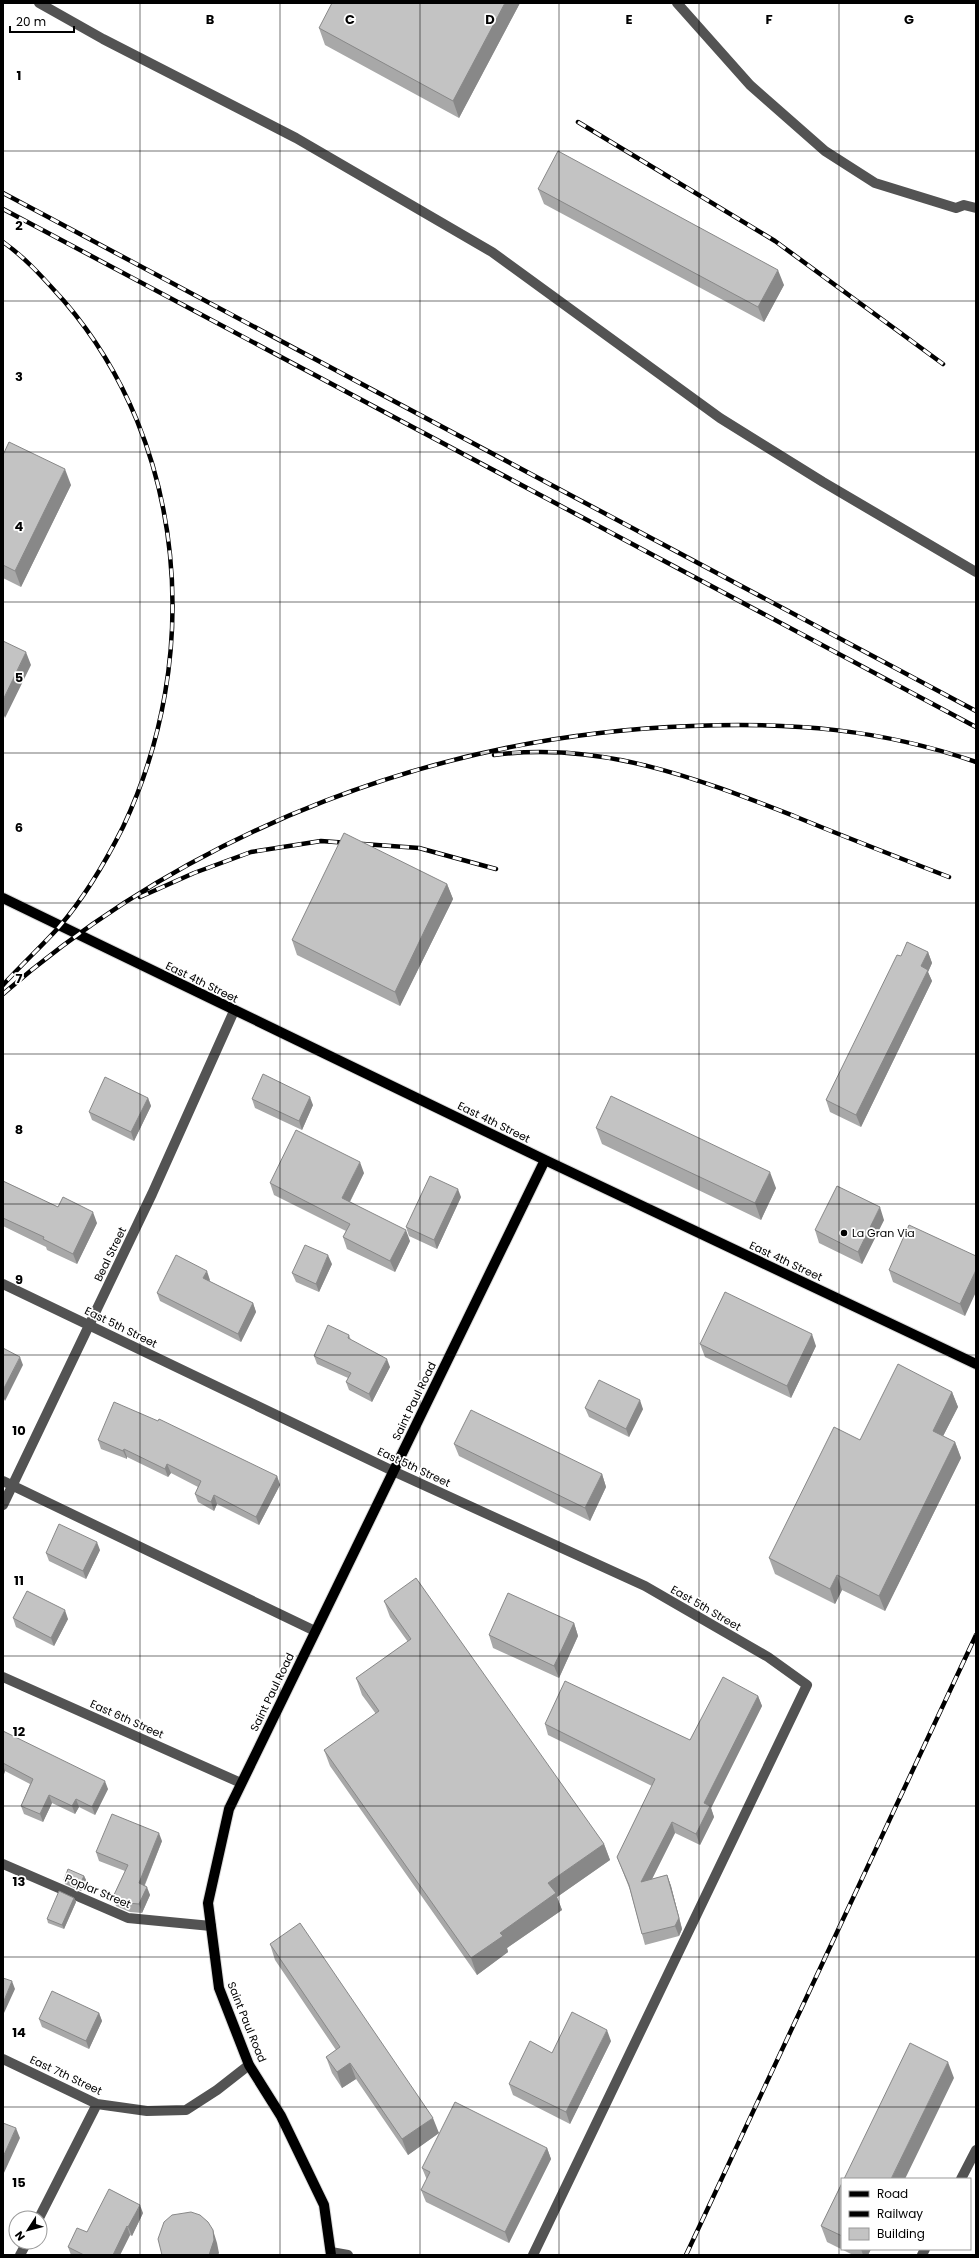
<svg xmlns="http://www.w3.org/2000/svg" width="979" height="2258" viewBox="0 0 979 2258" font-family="Poppins,sans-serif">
<rect width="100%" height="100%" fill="#fff"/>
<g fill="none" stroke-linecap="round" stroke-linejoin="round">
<g stroke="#dbdbdb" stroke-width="12">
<path id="major" d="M 3,898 L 545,1160 L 976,1364
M 331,2255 L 324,2205 L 281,2116 L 249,2065 L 219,1988 L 208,1903 L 229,1809 L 545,1160"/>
</g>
<path stroke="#535353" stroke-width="10" d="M 39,3 L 103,39 L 296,138 L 492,252 L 720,418 L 823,482 L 976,572
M 677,3 L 750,85 L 825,151 L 875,183 L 956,208 L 964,205 L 976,208
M 3,1284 L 393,1471 L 645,1586 L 768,1657 L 807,1685 L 533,2255
M 3,1481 L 315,1631
M 3,1505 L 152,1194 L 234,1011
M 3,1677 L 241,1783
M 3,1864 L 128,1918 L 211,1926
M 3,2059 L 97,2104 L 147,2111 L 186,2110 L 217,2090 L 249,2065
M 961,2179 L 976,2150
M 39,2218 L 97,2104
M 331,2252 L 348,2255
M 20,2255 L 27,2242
M 922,2255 L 925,2249"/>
<use href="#major" stroke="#000" stroke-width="10"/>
<g stroke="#000" stroke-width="4.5">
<path id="rail" d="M 578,122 L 775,241 L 943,364
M 3,193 L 976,711
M 3,209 L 976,727
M 3,242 C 26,258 45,280 64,301 C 188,445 203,658 123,827 C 106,861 84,898 59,927 C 41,947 21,965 3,985
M 494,755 C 601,741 696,778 794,816 C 845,837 897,857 949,877
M 140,897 L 194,873 L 251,852 L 321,841 L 419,848 L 496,869
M 3,994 C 194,828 440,735 692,726 C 792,722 881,729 976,762
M 686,2255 L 976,1635"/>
</g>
<use href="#rail" stroke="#fff" stroke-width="3" stroke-dasharray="9" stroke-linecap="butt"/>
</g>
<path fill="#a8a8a8" d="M 520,3 L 459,118 L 325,45 L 319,28 Z
M 538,189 L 784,285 L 764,322 L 544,204 Z
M 3,455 L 71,485 L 21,587 L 3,578 Z
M 447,884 L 453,899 L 400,1006 L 297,955 L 292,940 Z
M 928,952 L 932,963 L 928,972 L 932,981 L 861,1127 L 830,1112 L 826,1100 L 901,956 Z
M 148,1098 L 151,1106 L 134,1141 L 92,1120 L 89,1112 Z
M 252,1099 L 313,1105 L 302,1130 L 255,1108 Z
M 596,1128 L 776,1188 L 761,1220 L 602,1144 Z
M 364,1173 L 350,1202 L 410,1241 L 395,1272 L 347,1249 L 343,1237 L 346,1231 L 274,1195 L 270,1183 Z
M 3,1181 L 58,1207 L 97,1223 L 77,1264 L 47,1250 L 46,1247 L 3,1226 Z
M 461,1197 L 437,1249 L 409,1236 L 406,1227 Z
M 884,1220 L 862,1264 L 819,1243 L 815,1230 Z
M 976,1256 L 965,1316 L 893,1282 L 889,1270 Z
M 332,1264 L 319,1292 L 296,1282 L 292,1273 Z
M 210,1280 L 209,1281 L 253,1303 L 256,1312 L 241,1342 L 160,1301 L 157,1293 Z
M 349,1335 L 351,1340 L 390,1367 L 372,1402 L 349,1390 L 346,1382 L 348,1378 L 317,1364 L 314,1356 Z
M 700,1344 L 816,1346 L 791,1398 L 705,1357 Z
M 952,1392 L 958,1407 L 943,1436 L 955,1442 L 961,1458 L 885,1611 L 842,1590 L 835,1604 L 775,1574 L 769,1558 L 860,1440 Z
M 585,1408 L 643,1409 L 629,1437 L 589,1417 Z
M 98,1440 L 277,1476 L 280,1485 L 259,1525 L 217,1504 L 214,1511 L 198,1502 L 195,1494 L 198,1487 L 171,1473 L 168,1477 L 127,1457 L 127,1459 L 101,1449 Z
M 454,1444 L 602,1474 L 606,1487 L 590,1521 L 459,1456 Z
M 100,1550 L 86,1579 L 49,1561 L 46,1553 Z
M 384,1601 L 604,1844 L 610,1860 L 557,1897 L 562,1910 L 507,1948 L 508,1952 L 477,1975 L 330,1766 L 324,1750 L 376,1714 L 362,1695 L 356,1678 L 408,1642 L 390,1617 Z
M 13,1618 L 68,1619 L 54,1646 L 16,1627 Z
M 574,1623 L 578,1636 L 559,1678 L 493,1648 L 489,1635 Z
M 758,1696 L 762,1706 L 711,1808 L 714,1817 L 700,1845 L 675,1833 L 652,1879 L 667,1875 L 671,1886 L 682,1929 L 679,1936 L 645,1945 L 630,1890 L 617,1857 L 652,1786 L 548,1735 L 545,1724 L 690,1740 Z
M 3,1731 L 108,1789 L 95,1815 L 79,1807 L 75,1814 L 52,1803 L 43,1822 L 24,1814 L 21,1806 L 30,1784 L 5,1771 L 4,1774 L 3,1774 Z
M 162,1841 L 145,1885 L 150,1895 L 142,1913 L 130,1912 L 116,1906 L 113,1897 L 125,1871 L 99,1861 L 96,1852 Z
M 84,1876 L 86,1880 L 81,1891 L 65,1884 L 64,1880 Z
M 74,1898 L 76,1902 L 64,1929 L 48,1923 L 47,1919 Z
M 270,1944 L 439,2133 L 408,2155 L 356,2079 L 342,2088 L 332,2073 L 326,2057 L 336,2050 L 275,1960 Z
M 99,2013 L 102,2021 L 89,2049 L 42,2027 L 39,2019 Z
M 611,2041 L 570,2124 L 513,2095 L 509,2084 L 552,2053 Z
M 547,2148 L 551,2159 L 509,2243 L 426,2202 L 421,2190 L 427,2180 L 422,2168 Z
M 842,2183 L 842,2249 L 871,2249 L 868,2255 L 853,2255 L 827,2242 L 821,2226 Z
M 143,2213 L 132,2236 L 130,2235 L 120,2255 L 71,2255 L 68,2247 L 87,2232 Z"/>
<path fill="#888" d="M 505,3 L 520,3 L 459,118 L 453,101 Z
M 778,270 L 784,285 L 764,322 L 758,307 Z
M 65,469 L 71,485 L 21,587 L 15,571 Z
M 26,652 L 31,665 L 5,718 L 3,713 L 3,700 Z
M 447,884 L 453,899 L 400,1006 L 395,992 Z
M 928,952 L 932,963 L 928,972 L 932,981 L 861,1127 L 856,1115 L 921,966 Z
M 310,1097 L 313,1105 L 302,1130 L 299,1121 Z
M 148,1098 L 151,1106 L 134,1141 L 131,1132 Z
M 360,1162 L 364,1173 L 346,1209 L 342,1198 Z
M 770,1172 L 776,1188 L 761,1220 L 755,1203 Z
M 458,1189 L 461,1197 L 437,1249 L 434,1240 Z
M 880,1207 L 884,1220 L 862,1264 L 858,1252 Z
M 93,1212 L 97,1223 L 77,1264 L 73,1254 Z
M 406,1230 L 410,1241 L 395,1272 L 390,1261 Z
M 328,1255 L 332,1264 L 319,1292 L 316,1284 Z
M 976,1270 L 976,1292 L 965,1316 L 960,1304 Z
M 207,1271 L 210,1280 L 206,1287 L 203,1278 Z
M 253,1303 L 256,1312 L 241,1342 L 238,1334 Z
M 812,1334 L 816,1346 L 791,1398 L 787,1386 Z
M 20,1357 L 23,1365 L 5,1401 L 3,1397 L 3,1390 Z
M 387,1359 L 390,1367 L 372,1402 L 369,1394 Z
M 952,1392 L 958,1407 L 938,1446 L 933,1431 Z
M 640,1400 L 643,1409 L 629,1437 L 626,1429 Z
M 955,1442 L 961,1458 L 885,1611 L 879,1596 Z
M 124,1449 L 127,1457 L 127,1459 L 123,1451 Z
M 167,1464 L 171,1473 L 168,1477 L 165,1469 Z
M 602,1474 L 606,1487 L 590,1521 L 585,1508 Z
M 277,1476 L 280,1485 L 259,1525 L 256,1517 Z
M 214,1495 L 217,1504 L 214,1511 L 211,1502 Z
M 97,1542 L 100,1550 L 86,1579 L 83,1571 Z
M 837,1575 L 842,1590 L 835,1604 L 830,1589 Z
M 65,1610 L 68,1619 L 54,1646 L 51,1638 Z
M 574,1623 L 578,1636 L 559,1678 L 554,1666 Z
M 758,1696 L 762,1706 L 711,1808 L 714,1817 L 700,1845 L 696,1834 L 704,1803 Z
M 3,1765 L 5,1771 L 4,1774 L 3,1772 Z
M 105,1781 L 108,1789 L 95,1815 L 92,1807 Z
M 49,1795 L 52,1803 L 43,1822 L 40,1814 Z
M 76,1799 L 79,1807 L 75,1814 L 72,1806 Z
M 672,1822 L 675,1833 L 645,1893 L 641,1882 Z
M 159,1833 L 162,1841 L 142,1891 L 139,1883 Z
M 604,1844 L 610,1860 L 557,1897 L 562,1910 L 507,1948 L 508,1952 L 477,1975 L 471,1958 L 500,1933 L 548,1883 Z
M 667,1875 L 671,1886 L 682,1929 L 679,1936 L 675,1926 Z
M 84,1876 L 86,1880 L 81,1891 L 79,1886 Z
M 147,1887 L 150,1895 L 142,1913 L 139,1904 Z
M 74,1898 L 76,1902 L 64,1929 L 62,1925 Z
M 12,1981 L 15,1989 L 4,2013 L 3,2009 L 3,2003 Z
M 99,2013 L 102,2021 L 89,2049 L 86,2041 Z
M 607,2030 L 611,2041 L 570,2124 L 566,2112 Z
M 948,2062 L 954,2078 L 905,2179 L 891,2179 Z
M 350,2063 L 356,2079 L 342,2088 L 337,2072 Z
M 433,2118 L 439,2133 L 408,2155 L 402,2139 Z
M 16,2128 L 20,2138 L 3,2175 L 3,2157 Z
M 547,2148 L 551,2159 L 509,2243 L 505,2232 Z
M 140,2205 L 143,2213 L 132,2236 L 128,2227 Z
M 127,2226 L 130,2235 L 120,2255 L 113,2255 Z
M 213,2230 L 217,2243 L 219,2253 L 218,2255 L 209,2255 Z
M 861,2249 L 871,2249 L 868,2255 L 863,2255 Z"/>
<path fill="#c3c3c3" stroke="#888" d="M 332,3 L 505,3 L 453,101 L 319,28 Z
M 558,151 L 778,270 L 758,307 L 538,189 Z
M 9,442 L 65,469 L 15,571 L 3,565 L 3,455 Z
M 3,641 L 26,652 L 3,700 Z
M 344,833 L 447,884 L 395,992 L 292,940 Z
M 907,942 L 928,952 L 921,966 L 928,970 L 856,1115 L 826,1100 L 897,955 L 901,956 Z
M 263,1074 L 310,1097 L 299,1121 L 252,1099 Z
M 105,1077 L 148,1098 L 131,1132 L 89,1112 Z
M 611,1096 L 770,1172 L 755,1203 L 596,1128 Z
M 296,1130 L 360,1162 L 342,1198 L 406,1230 L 390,1261 L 343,1237 L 350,1224 L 270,1183 Z
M 430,1176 L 458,1189 L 434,1240 L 406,1227 Z
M 3,1181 L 58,1207 L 63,1197 L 93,1212 L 73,1254 L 43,1239 L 44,1237 L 3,1218 Z
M 837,1186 L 880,1207 L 858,1252 L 815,1230 Z
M 909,1225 L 976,1256 L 976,1270 L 960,1304 L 889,1270 Z
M 305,1245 L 328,1255 L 316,1284 L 292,1273 Z
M 176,1255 L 207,1271 L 203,1278 L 253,1303 L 238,1334 L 157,1293 Z
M 725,1292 L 812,1334 L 787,1386 L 700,1344 Z
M 328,1325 L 349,1335 L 348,1338 L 387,1359 L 369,1394 L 346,1382 L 351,1373 L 314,1356 Z
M 3,1348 L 20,1357 L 3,1390 Z
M 898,1364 L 952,1392 L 933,1431 L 955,1442 L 879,1596 L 837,1575 L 830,1589 L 769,1558 L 834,1427 L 860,1440 Z
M 599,1380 L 640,1400 L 626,1429 L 585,1408 Z
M 114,1402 L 158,1421 L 159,1419 L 277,1476 L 256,1517 L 214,1495 L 211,1502 L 195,1494 L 201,1481 L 167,1464 L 165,1469 L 124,1449 L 123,1451 L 98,1440 Z
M 471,1410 L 602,1474 L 585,1508 L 454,1444 Z
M 59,1524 L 97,1542 L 83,1571 L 46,1553 Z
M 416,1578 L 604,1844 L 548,1883 L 556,1893 L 500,1933 L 503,1936 L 471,1958 L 324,1750 L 379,1711 L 356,1678 L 411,1639 L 384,1601 Z
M 27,1591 L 65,1610 L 51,1638 L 13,1618 Z
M 508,1593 L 574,1623 L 554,1666 L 489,1635 Z
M 723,1677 L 758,1696 L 704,1803 L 710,1806 L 696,1834 L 672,1822 L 641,1882 L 667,1875 L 679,1918 L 675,1926 L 642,1934 L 629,1885 L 617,1857 L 655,1779 L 545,1724 L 565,1681 L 690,1740 Z
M 3,1731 L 105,1781 L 92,1807 L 76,1799 L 72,1806 L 49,1795 L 40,1814 L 21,1806 L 33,1779 L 3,1763 Z
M 112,1814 L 159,1833 L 139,1883 L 147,1887 L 139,1904 L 127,1903 L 113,1897 L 128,1865 L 96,1852 Z
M 68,1869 L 84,1876 L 79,1886 L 64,1880 Z
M 59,1891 L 74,1898 L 62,1925 L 47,1919 Z
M 300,1923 L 433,2118 L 402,2139 L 350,2063 L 337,2072 L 326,2057 L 340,2047 L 270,1944 Z
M 3,1978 L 12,1981 L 3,2003 Z
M 52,1991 L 99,2013 L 86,2041 L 39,2019 Z
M 572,2012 L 607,2030 L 566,2112 L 509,2084 L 530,2041 L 552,2053 Z
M 910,2043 L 948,2062 L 891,2179 L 844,2179 Z
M 455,2102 L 547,2148 L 505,2232 L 421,2190 L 430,2172 L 422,2168 Z
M 3,2123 L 16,2128 L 3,2157 Z
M 842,2183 L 842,2236 L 821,2226 Z
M 109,2189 L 140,2205 L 128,2227 L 127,2226 L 113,2255 L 84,2255 L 68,2247 L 77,2228 L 87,2232 Z
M 191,2212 L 200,2215 L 208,2222 L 213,2230 L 214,2240 L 209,2255 L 162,2255 L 158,2239 L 164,2222 L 172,2215 Z"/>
<path fill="none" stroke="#000" stroke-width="1" stroke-opacity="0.55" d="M 140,3 L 140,2255M 280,3 L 280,2255M 420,3 L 420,2255M 559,3 L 559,2255M 699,3 L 699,2255M 839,3 L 839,2255M 3,151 L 976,151M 3,301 L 976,301M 3,452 L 976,452M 3,602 L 976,602M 3,753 L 976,753M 3,903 L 976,903M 3,1054 L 976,1054M 3,1204 L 976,1204M 3,1355 L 976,1355M 3,1505 L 976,1505M 3,1656 L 976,1656M 3,1806 L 976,1806M 3,1957 L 976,1957M 3,2107 L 976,2107"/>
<circle fill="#000" stroke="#fff" stroke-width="1.5" cx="844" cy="1233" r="4"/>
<g text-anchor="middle" stroke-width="3.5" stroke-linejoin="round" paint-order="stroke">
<g font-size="11" fill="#000" stroke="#fff">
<text transform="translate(202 982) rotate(26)" y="4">East 4th Street</text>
<text transform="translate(494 1122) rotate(26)" y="4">East 4th Street</text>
<text transform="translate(110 1254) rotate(-64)" y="4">Beal Street</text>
<text transform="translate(786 1261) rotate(25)" y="4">East 4th Street</text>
<text transform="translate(121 1327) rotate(26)" y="4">East 5th Street</text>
<text transform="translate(414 1401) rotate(-64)" y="4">Saint Paul Road</text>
<text transform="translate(414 1467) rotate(25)" y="4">East 5th Street</text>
<text transform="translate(706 1608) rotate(30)" y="4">East 5th Street</text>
<text transform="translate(272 1692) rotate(-64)" y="4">Saint Paul Road</text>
<text transform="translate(127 1719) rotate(24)" y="4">East 6th Street</text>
<text transform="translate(98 1891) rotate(23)" y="4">Poplar Street</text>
<text transform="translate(247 2022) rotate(68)" y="4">Saint Paul Road</text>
<text transform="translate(66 2075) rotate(25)" y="4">East 7th Street</text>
</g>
<g font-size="11" fill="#000" stroke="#fff" text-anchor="start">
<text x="852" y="1237">La Gran Via</text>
</g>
</g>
<g font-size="13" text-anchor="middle" font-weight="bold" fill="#000" stroke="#fff" stroke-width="3.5" stroke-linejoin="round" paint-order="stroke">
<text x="210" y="24">B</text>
<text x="350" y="24">C</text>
<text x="490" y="24">D</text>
<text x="629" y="24">E</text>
<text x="769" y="24">F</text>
<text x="909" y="24">G</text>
<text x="19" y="80">1</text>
<text x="19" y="230">2</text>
<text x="19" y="381">3</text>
<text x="19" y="531">4</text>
<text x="19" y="682">5</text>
<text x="19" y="832">6</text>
<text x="19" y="983">7</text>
<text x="19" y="1134">8</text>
<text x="19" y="1284">9</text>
<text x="19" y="1435">10</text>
<text x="19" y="1585">11</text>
<text x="19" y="1736">12</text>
<text x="19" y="1886">13</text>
<text x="19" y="2037">14</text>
<text x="19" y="2187">15</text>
</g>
<rect width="979" height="2258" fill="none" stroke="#000000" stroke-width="8"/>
<rect x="841" y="2178" width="130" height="72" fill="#ffffff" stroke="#999999"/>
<rect x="849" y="2191" width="20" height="6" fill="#000000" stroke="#999999"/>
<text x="877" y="2198" font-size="12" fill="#000000">Road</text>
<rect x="849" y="2211" width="20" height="6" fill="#000000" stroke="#999999"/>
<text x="877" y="2218" font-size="12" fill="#000000">Railway</text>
<rect x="849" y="2228" width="20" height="12" fill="#c3c3c3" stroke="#999999"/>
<text x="877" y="2238" font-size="12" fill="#000000">Building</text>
<g transform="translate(28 2230) rotate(234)"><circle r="19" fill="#ffffff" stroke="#999999"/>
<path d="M0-3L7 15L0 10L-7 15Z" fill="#000000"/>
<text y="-6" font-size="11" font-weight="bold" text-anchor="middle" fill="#000000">N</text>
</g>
<path d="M10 26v6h64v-6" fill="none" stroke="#000000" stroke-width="2"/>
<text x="16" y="26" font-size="12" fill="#000000" stroke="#ffffff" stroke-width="3" paint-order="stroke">20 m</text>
</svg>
